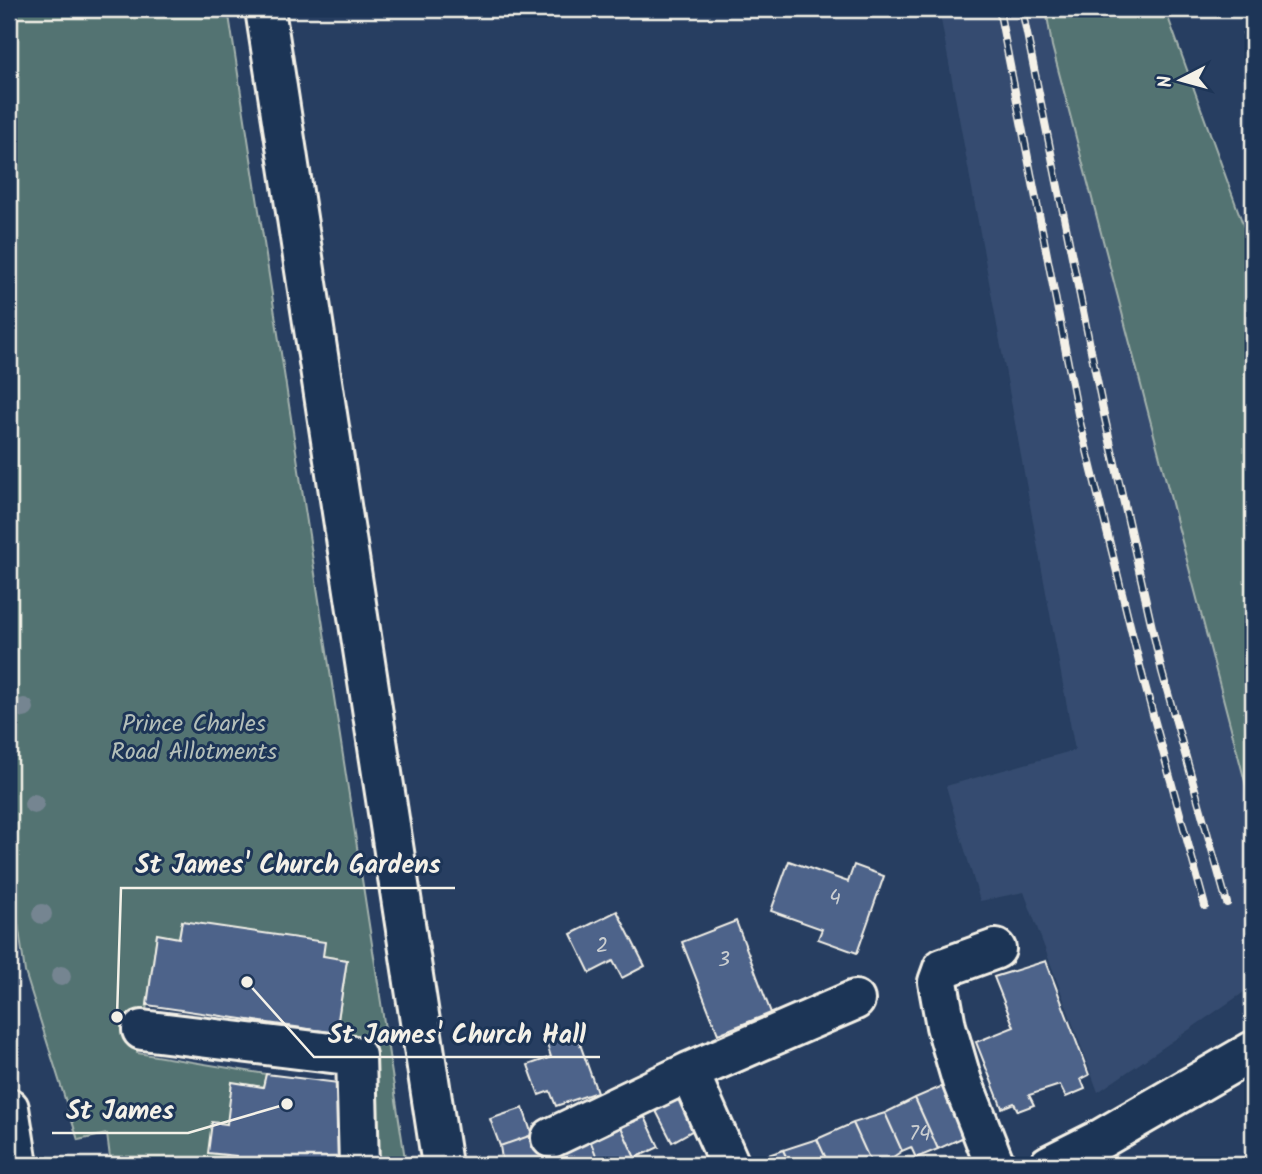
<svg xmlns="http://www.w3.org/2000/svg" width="1262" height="1174" viewBox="0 0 1262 1174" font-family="Kalam,sans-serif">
<rect width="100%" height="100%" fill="#273e61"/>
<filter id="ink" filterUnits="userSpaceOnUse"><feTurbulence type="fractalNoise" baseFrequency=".0143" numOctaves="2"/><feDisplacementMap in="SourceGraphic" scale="14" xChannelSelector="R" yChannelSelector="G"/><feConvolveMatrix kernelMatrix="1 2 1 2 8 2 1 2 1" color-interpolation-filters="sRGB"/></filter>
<g filter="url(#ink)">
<path fill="#364c6f" d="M 939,9 L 1046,9 L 1052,46 L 1253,812 L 1253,986 L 1098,1092 L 1024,892 L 980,901 L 946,786 L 1075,750 Z"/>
<path fill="#537372" stroke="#a4b2ad" stroke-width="2" d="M 9,9 L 228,9 L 406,1165 L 342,1165 L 353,1034 L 336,1033 L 347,960 L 323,956 L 182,921 L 179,938 L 157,935 L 147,1005 L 137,1053 L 266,1074 L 263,1087 L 232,1083 L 225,1165 L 111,1165 L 107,1134 L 78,1140 L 25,972 L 9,861 Z
M 1046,9 L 1165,9 L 1253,252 L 1253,812 L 1052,46 Z"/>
<path fill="#4d648a" stroke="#f4f1e8" stroke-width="2" d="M 1253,29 L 1253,53 L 1251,54 L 1243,33 Z
M 789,861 L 848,882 L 854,865 L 884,876 L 857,953 L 818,939 L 822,929 L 771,911 Z
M 617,911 L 645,966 L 622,978 L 613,961 L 590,973 L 571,934 Z
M 182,921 L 325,942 L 323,956 L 347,960 L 336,1033 L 147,1005 L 157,934 L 179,938 Z
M 736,921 L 771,1013 L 718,1034 L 682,942 Z
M 1046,961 L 1089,1075 L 1081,1079 L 1085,1089 L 1066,1097 L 1060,1085 L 1029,1095 L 1034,1105 L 1018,1111 L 1014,1103 L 1002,1108 L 976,1042 L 1014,1027 L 994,977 Z
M 575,1030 L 597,1092 L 556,1106 L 550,1091 L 539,1095 L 528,1065 L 551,1057 L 546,1041 Z
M 266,1074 L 347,1084 L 338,1165 L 235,1165 L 236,1156 L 208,1153 L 212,1122 L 227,1124 L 232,1082 L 263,1087 Z
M 952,1082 L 969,1120 L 959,1126 L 964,1137 L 938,1149 L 915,1098 Z
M 677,1096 L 695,1103 L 704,1124 L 672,1142 L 655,1109 Z
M 915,1098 L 938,1149 L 916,1158 L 911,1147 L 902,1151 L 885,1113 Z
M 523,1108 L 532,1135 L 500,1146 L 490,1119 Z
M 885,1113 L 902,1151 L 886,1162 L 887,1165 L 872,1165 L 853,1123 Z
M 645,1117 L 659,1147 L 635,1158 L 621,1127 Z
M 853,1123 L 872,1165 L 829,1165 L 817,1139 Z
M 621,1127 L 635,1158 L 618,1165 L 600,1165 L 590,1140 Z
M 532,1135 L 544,1160 L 532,1165 L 503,1165 L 500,1146 Z
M 817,1139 L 829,1165 L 790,1165 L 783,1150 Z
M 590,1140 L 600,1165 L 563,1165 L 558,1154 Z
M 783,1150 L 790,1165 L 746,1165 L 745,1163 Z
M 558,1154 L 563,1165 L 532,1165 L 544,1160 Z"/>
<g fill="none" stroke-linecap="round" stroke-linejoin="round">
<g stroke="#f4f1e8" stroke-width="44">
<path id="minor" d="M 265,9 L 442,1165
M 142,1030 L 356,1056 L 359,1165
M 689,1072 L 730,1165
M 9,1108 L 18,1165
M 551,1138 L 689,1072 L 855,1000
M 995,1165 L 962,1081 L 946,1026 L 938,982 L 943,968 L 996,949
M 1049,1165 L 1099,1140 L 1253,1051"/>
</g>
<use href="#minor" stroke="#1d3557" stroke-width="38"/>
<g stroke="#f4f1e8" stroke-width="8">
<path id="rail" d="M 999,9 L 1078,414 L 1143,678 L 1205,906
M 1022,9 L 1103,410 L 1162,672 L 1227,903"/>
</g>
<use href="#rail" stroke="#1d3557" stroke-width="5" stroke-dasharray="16" stroke-linecap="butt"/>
</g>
<g fill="#758591">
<circle cx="24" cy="708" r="10"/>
<circle cx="34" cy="804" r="10"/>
<circle cx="42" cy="914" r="10"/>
<circle cx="61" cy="976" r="10"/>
<circle cx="77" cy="1110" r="10"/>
</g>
</g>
<g text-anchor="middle" stroke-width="6" stroke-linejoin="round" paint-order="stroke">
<g font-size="21" fill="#caced0">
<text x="835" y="904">4</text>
<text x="602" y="952">2</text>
<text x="724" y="966">3</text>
<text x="920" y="1140">74</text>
</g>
<g font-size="24" fill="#b4bfb9" stroke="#1d3557">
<text x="194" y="731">Prince Charles<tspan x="194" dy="28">Road Allotments</tspan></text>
</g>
</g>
<path fill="none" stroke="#f4f1e8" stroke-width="2.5" d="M117 1017L121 888H455M247 982L314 1057H600M287 1104L188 1133H52"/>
<g fill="#f4f1e8" stroke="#1d3557" stroke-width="2.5">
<circle cx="117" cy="1017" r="7"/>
<circle cx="247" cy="982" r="7"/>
<circle cx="287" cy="1104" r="7"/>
</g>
<g font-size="26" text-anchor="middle" font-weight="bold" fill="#f4f1e8" stroke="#1d3557" stroke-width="6" stroke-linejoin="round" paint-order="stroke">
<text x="288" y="873">St James' Church Gardens</text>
<text x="457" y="1043">St James' Church Hall</text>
<text x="120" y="1119">St James</text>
</g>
<rect width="1262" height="1174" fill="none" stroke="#1d3557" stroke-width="35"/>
<rect x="18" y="18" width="1227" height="1139" fill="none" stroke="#f4f1e8" stroke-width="2.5" filter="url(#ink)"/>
<g transform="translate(1181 80) rotate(264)" stroke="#1d3557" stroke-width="5" paint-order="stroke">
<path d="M0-5L12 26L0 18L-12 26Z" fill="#f4f1e8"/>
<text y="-10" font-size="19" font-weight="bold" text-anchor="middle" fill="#f4f1e8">N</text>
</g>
</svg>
